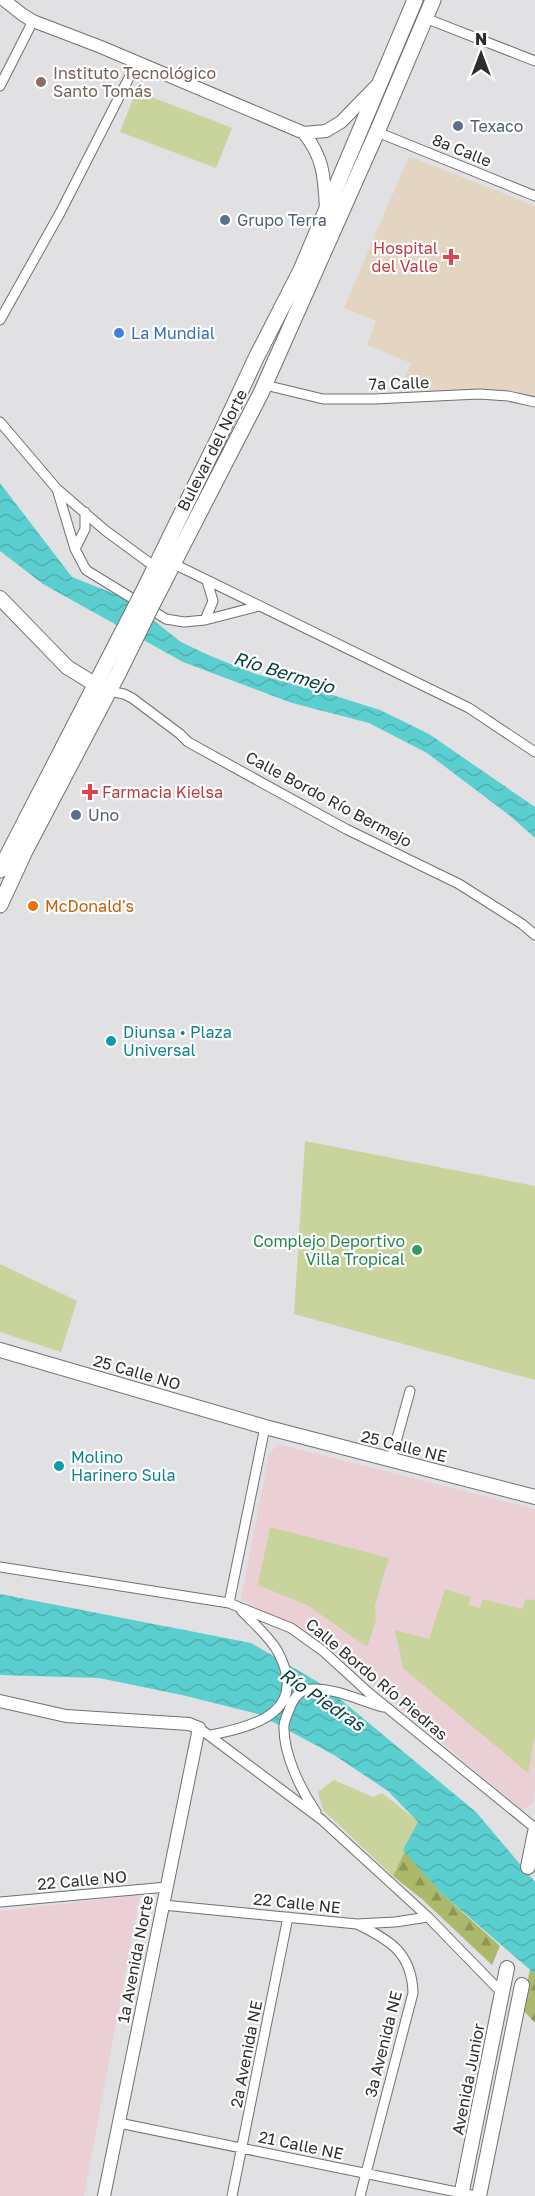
<svg xmlns="http://www.w3.org/2000/svg" width="535" height="2196" viewBox="0 0 535 2196" font-family="'Golos Text',sans-serif">
<defs>
<pattern id="forest-firs" width="22" height="20" patternUnits="userSpaceOnUse" patternTransform="scale(1.5)"><rect width="22" height="20" fill="#acb86a"/><path d="M5 1l3.5 6h-7zM16 11l3.5 6h-7z" fill="#8c9658"/></pattern>
<pattern id="water-waves" width="16" height="10" patternUnits="userSpaceOnUse" patternTransform="scale(1.5)"><rect width="16" height="10" fill="#5bcecf"/><path d="M0 5q4-4 8 0t8 0" fill="none" stroke="#4fb1b2"/></pattern>
</defs>
<rect width="100%" height="100%" fill="#e1e1e4"/>
<path fill="#ead0d5" d="M 278,1444 L 535,1509 L 535,1789 L 533,1803 L 522,1810 L 328,1647 L 241,1599 L 269,1454 Z
M 140,1895 L 84,2196 L 0,2196 L 0,1911 Z"/>
<path fill="#e3d5c2" d="M 409,156 L 535,206 L 535,398 L 398,395 L 411,363 L 367,345 L 376,321 L 344,308 Z"/>
<path fill="#c9d39c" d="M 136,91 L 232,128 L 216,168 L 120,132 Z
M 305,1141 L 535,1186 L 535,1380 L 294,1314 Z
M 0,1264 L 77,1301 L 61,1352 L 0,1332 Z
M 270,1527 L 389,1558 L 375,1605 L 376,1621 L 367,1647 L 307,1605 L 258,1585 Z
M 445,1589 L 470,1597 L 469,1605 L 480,1608 L 483,1599 L 522,1609 L 526,1599 L 535,1600 L 535,1735 L 528,1773 L 403,1668 L 395,1630 L 429,1639 Z
M 334,1780 L 373,1797 L 382,1793 L 419,1822 L 393,1876 L 323,1810 L 318,1792 Z"/>
<path fill="url(#forest-firs)" d="M 405,1851 L 440,1892 L 500,1946 L 492,1965 L 423,1900 L 393,1876 Z
M 530,1969 L 535,1974 L 535,2023 L 522,2009 Z"/>
<path fill="url(#water-waves)" d="M 0,483 L 72,577 L 125,598 L 181,642 L 208,655 L 256,674 L 326,693 L 380,710 L 429,734 L 535,807 L 535,838 L 509,815 L 427,753 L 369,723 L 292,703 L 183,662 L 43,584 L 0,551 Z
M 0,1594 L 251,1643 L 323,1685 L 476,1812 L 535,1882 L 535,1974 L 440,1892 L 403,1850 L 418,1822 L 388,1791 L 334,1755 L 258,1714 L 182,1695 L 99,1678 L 0,1675 Z"/>
<g fill="none" stroke-linecap="round" stroke-linejoin="round">
<g stroke="#706f72" stroke-width="11">
<path id="minor" d="M 425,18 L 535,61
M 0,86 L 33,21
M 377,132 L 535,196
M 0,320 L 60,213 L 137,62
M 265,385 L 323,399 L 374,399 L 479,394 L 508,396 L 535,402
M 0,422 L 57,489 L 106,531 L 155,567
M 57,489 L 75,549 L 86,570 L 166,619 L 184,622 L 205,620 L 259,606
M 75,549 L 85,529 L 85,512
M 174,564 L 469,708 L 535,752
M 205,620 L 213,601 L 207,581
M 109,691 L 124,694 L 132,698 L 180,734 L 188,742 L 346,829 L 459,884 L 522,924 L 535,935
M 391,1460 L 410,1391
M 0,1567 L 229,1603 L 291,1628 L 323,1651 L 369,1693 L 535,1828
M 229,1603 L 265,1427
M 199,1728 L 322,1820 L 428,1917 L 502,1993
M 211,1735 C 257,1726 309,1711 278,1652 C 269,1636 253,1623 241,1610
M 316,1812 C 301,1790 283,1754 284,1726 C 284,1720 289,1711 291,1705 C 295,1696 302,1689 312,1689 C 335,1688 361,1701 383,1707
M 0,1902 L 167,1887
M 163,1905 L 357,1924 L 395,1922 L 428,1917
M 357,1924 C 390,1940 412,1953 413,1993 L 360,2196
M 119,2123 L 476,2196
M 232,2196 L 288,1917"/>
</g>
<g stroke="#706f72" stroke-width="14">
<path id="tertiary" d="M 4,0 L 23,15 L 33,21 L 101,47 L 304,133 L 326,131 L 341,122 L 376,86
M 304,133 C 324,159 324,176 326,208
M 0,1701 L 66,1716 L 189,1724 L 199,1728 L 104,2196"/>
</g>
<g stroke="#706f72" stroke-width="16">
<path id="secondary" d="M 0,598 L 67,667 L 96,685
M 0,1350 L 265,1427 L 535,1497
M 528,1867 L 535,1832
M 461,2196 L 507,1968
M 479,2196 L 522,1985"/>
</g>
<g stroke="#706f72" stroke-width="17">
<path id="trunk" d="M 142,594 L 221,433 L 256,358 L 301,270 L 415,0
M 154,601 L 261,393 L 377,132 L 433,0
M 0,870 L 105,666
M 0,905 L 25,851 L 119,672"/>
</g>
<use href="#minor" stroke="#fff" stroke-width="9"/>
<use href="#tertiary" stroke="#fff" stroke-width="12"/>
<use href="#secondary" stroke="#fff" stroke-width="14"/>
<use href="#trunk" stroke="#fff" stroke-width="15"/>
<g stroke="#706f72" stroke-width="17" stroke-linecap="butt">
<path id="trunk-bridge" d="M 105,666 L 142,594
M 119,672 L 154,601"/>
</g>
<use href="#trunk-bridge" stroke="#fff" stroke-width="15"/>
</g>
<circle fill="#8d6e63" stroke="#fff" stroke-width="2" cx="41" cy="82" r="6"/>
<g fill="#5c6f8a" stroke="#fff" stroke-width="2">
<circle cx="458" cy="126" r="6"/>
<circle cx="225" cy="220" r="6"/>
<circle cx="76" cy="815" r="6"/>
</g>
<g fill="#e0444e" stroke="#fff" stroke-width="2">
<path d="M448 248h6v6h6v6h-6v6h-6v-6h-6v-6h6z"/>
<path d="M87 783h6v6h6v6h-6v6h-6v-6h-6v-6h6z"/>
</g>
<circle fill="#3f7fe0" stroke="#fff" stroke-width="2" cx="119" cy="333" r="6"/>
<circle fill="#e8710a" stroke="#fff" stroke-width="2" cx="33" cy="906" r="6"/>
<g fill="#0f9aa8" stroke="#fff" stroke-width="2">
<circle cx="111" cy="1041" r="6"/>
<circle cx="59" cy="1466" r="6"/>
</g>
<circle fill="#2e9e5b" stroke="#fff" stroke-width="2" cx="417" cy="1250" r="6"/>
<g text-anchor="middle" stroke-width="4.5" stroke-linejoin="round" paint-order="stroke">
<g font-size="16" fill="#785e54" stroke="#fff" text-anchor="start">
<text x="53" y="79">Instituto Tecnológico<tspan x="53" dy="18">Santo Tomás</tspan></text>
</g>
<g font-size="16" fill="#4e5e75" stroke="#fff" text-anchor="start">
<text x="470" y="132">Texaco</text>
<text x="237" y="226">Grupo Terra</text>
<text x="88" y="821">Uno</text>
</g>
<g font-size="16" fill="#2e2e2f" stroke="#fff">
<text transform="translate(462 150) rotate(22)" y="6">8a Calle</text>
<text transform="translate(399 383) rotate(-2)" y="6">7a Calle</text>
<text transform="translate(212 450) rotate(-63)" y="6">Bulevar del Norte</text>
<text transform="translate(329 799) rotate(28)" y="6">Calle Bordo Río Bermejo</text>
<text transform="translate(137 1372) rotate(16)" y="6">25 Calle NO</text>
<text transform="translate(404 1446) rotate(14)" y="6">25 Calle NE</text>
<text transform="translate(377 1679) rotate(40)" y="6">Calle Bordo Río Piedras</text>
<text transform="translate(82 1880) rotate(-5)" y="6">22 Calle NO</text>
<text transform="translate(297 1903) rotate(6)" y="6">22 Calle NE</text>
<text transform="translate(135 1959) rotate(-79)" y="6">1a Avenida Norte</text>
<text transform="translate(383 2044) rotate(-76)" y="6">3a Avenida NE</text>
<text transform="translate(246 2054) rotate(-79)" y="6">2a Avenida NE</text>
<text transform="translate(468 2079) rotate(-79)" y="6">Avenida Junior</text>
<text transform="translate(301 2145) rotate(12)" y="6">21 Calle NE</text>
</g>
<g font-size="16" fill="#be3a42" stroke="#fff" text-anchor="end">
<text x="438" y="254">Hospital<tspan x="438" dy="18">del Valle</tspan></text>
<text x="102" y="798" text-anchor="start">Farmacia Kielsa</text>
</g>
<g font-size="16" fill="#366cbe" stroke="#fff" text-anchor="start">
<text x="131" y="339">La Mundial</text>
</g>
<g font-size="16" fill="#c56008" stroke="#fff" text-anchor="start">
<text x="45" y="912">McDonald's</text>
</g>
<g font-size="16" fill="#0d838f" stroke="#fff" text-anchor="start">
<text x="123" y="1038">Diunsa • Plaza<tspan x="123" dy="18">Universal</tspan></text>
<text x="71" y="1463">Molino<tspan x="71" dy="18">Harinero Sula</tspan></text>
</g>
<g font-size="16" fill="#27864d" stroke="#fff" text-anchor="end">
<text x="405" y="1247">Complejo Deportivo<tspan x="405" dy="18">Villa Tropical</tspan></text>
</g>
<g font-size="18" font-style="italic" fill="#084040" stroke="#fff">
<text transform="translate(284 673) rotate(17)" y="6">Río Bermejo</text>
<text transform="translate(322 1700) rotate(34)" y="6">Río Piedras</text>
</g>
</g>
<g transform="translate(481 54)" stroke="#ffffff" stroke-width="4.5" paint-order="stroke">
<path d="M0-4.5L10 22L0 15L-10 22Z" fill="#2e2e2f"/>
<text y="-9" font-size="16" font-weight="bold" text-anchor="middle" fill="#2e2e2f">N</text>
</g>
</svg>
